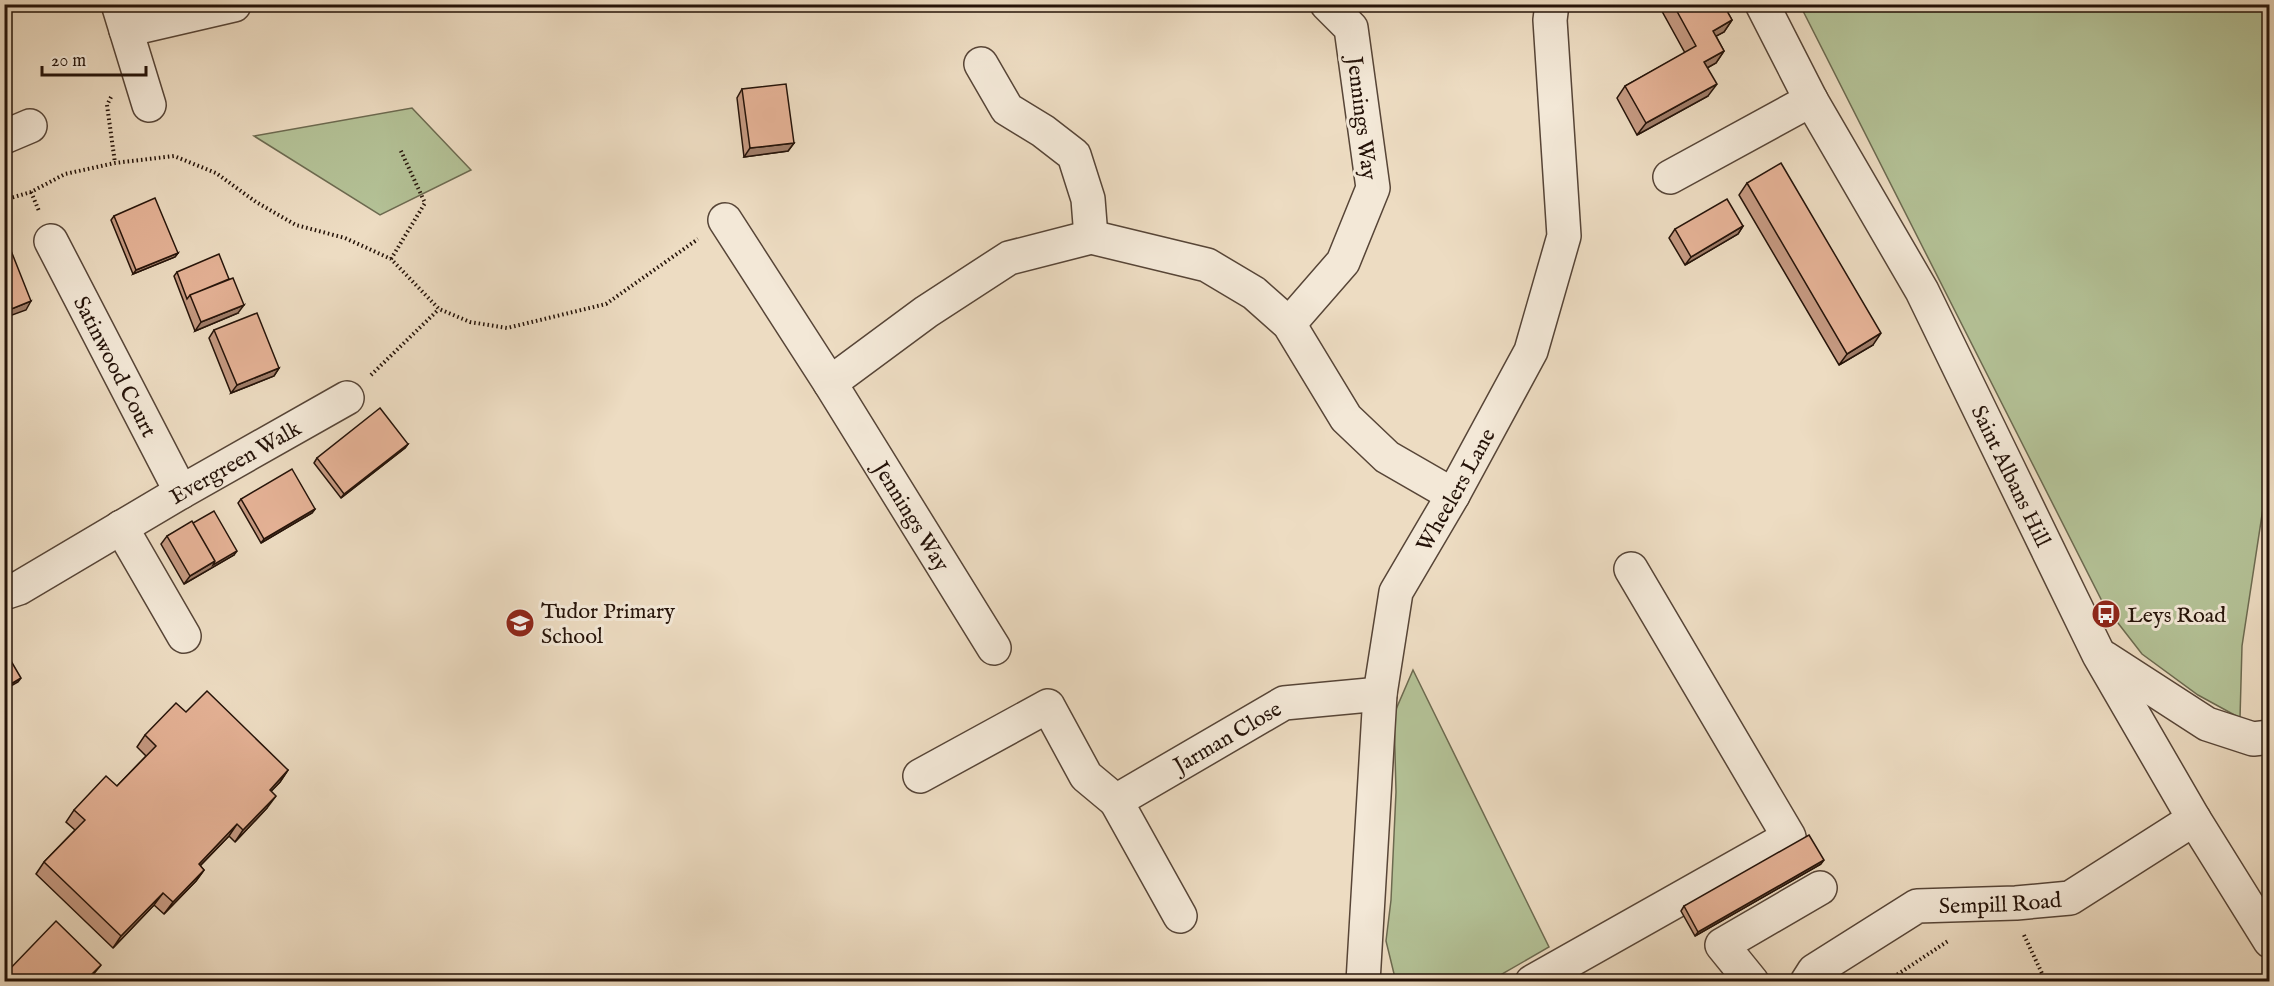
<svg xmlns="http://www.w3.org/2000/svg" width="2274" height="986" viewBox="0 0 2274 986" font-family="'IM FELL English',serif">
<rect width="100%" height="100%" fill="#eddcc2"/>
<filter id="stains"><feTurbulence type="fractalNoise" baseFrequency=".00333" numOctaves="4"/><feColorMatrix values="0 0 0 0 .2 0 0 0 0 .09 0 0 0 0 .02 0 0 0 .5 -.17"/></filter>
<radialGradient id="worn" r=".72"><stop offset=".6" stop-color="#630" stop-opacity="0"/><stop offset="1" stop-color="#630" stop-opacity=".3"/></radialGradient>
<path fill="#b4c297" stroke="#6c6a50" stroke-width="1.5" d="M 1800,5 L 2269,5 L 2269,469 L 2242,646 L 2240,718 L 2198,695 L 2142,654 L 2104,605 Z
M 412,108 L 471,170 L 380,215 L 254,136 Z
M 1413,670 L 1549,947 L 1490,981 L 1396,982 L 1386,941 L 1391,900 L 1396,792 L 1394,714 Z"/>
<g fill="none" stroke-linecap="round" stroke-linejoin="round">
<g stroke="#574537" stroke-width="36">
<g id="minor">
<path d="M 118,4 L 149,105"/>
<path id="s1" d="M 1762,4 L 1811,100 L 1922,291 L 2099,655 L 2194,819 L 2270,941"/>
<path d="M 126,30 L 234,5"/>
<path d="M 981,64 L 1007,109 L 1043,131 L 1074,155 L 1088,199 L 1091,237"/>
<path d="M 4,137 L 30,126"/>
<path d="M 1670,177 L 1811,100"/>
<path id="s2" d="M 725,220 L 830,383 L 994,648"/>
<path id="s3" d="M 51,241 L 181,492"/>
<path d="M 1289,324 L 1343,262 L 1373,188 L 1351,28 L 1327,4"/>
<path d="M 830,383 L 926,312 L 1009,258 L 1091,237 L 1207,265 L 1254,293 L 1289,324 L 1346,418 L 1387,457 L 1453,495"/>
<path d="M 121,527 L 184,636"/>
<path id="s4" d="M 4,593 L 19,588 L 181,492 L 347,398"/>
<path d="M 2105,658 L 2207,724 L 2253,739 L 2270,737"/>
<path d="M 920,776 L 1048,706 L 1086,776 L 1116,801"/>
<path id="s5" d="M 1180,916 L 1116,801 L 1284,703 L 1380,694"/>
<path id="s6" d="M 1363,982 L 1380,694 L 1396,592 L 1453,495 L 1531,351 L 1564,236 L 1550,20 L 1552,4"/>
<path d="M 1532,982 L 1789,837 L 1631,569"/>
<path d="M 1752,982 L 1722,945 L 1820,888"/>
<path id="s7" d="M 1807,982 L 1814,971 L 1917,906 L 2016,903 L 2070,898 L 2194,819"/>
</g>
</g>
<path stroke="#251309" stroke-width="4" stroke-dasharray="1.5 3" stroke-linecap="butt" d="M 111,97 L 107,105 L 115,163
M 31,192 L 39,211
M 4,200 L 31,192 L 65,174 L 115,163 L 174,156 L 216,173 L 256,202 L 296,225 L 345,238 L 391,259 L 439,309 L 470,322 L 507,328 L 606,304 L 698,239
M 391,259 L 425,203 L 400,149
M 371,375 L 439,309
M 2024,935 L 2046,982
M 1886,982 L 1948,941"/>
<use href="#minor" stroke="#f3e8d7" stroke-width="33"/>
</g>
<path fill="#c59981" stroke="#251309" stroke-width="1.5" d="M 1658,4 L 1723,4 L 1732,20 L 1724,32 L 1716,36 L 1724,51 L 1716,63 L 1707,68 L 1708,96 L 1637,135 L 1617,98 L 1625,86 L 1685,53 Z
M 742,89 L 794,143 L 788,151 L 744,157 L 737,98 Z
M 1747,183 L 1873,345 L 1839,365 L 1739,195 Z
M 114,216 L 178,253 L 175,257 L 133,274 L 111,220 Z
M 1743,226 L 1738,234 L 1685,265 L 1669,238 L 1675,229 Z
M 177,272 L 238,313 L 195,331 L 174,276 Z
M 214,330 L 279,368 L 274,376 L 231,393 L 209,338 Z
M 408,444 L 405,448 L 341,498 L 314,463 L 317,458 Z
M 241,499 L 315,509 L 312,513 L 261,543 L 238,503 Z
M 193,523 L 234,555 L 184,584 L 161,544 L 167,536 Z
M 186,712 L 288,770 L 280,782 L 271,791 L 267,808 L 235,842 L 229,836 L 200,866 L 204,870 L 196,881 L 164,914 L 154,905 L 113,948 L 36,874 L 44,862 L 75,830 L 66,822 L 74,810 L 117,786 L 146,756 L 137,747 L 145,735 Z
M 1821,864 L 1695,936 L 1681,911 L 1684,906 Z"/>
<path fill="#a07d69" stroke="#251309" stroke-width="1.5" d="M 1732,20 L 1724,32 L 1705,42 L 1713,31 Z
M 1724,51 L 1716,63 L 1696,74 L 1704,62 Z
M 1717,84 L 1708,96 L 1637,135 L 1646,123 Z
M 794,143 L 788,151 L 744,157 L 750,148 Z
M 1743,226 L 1738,234 L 1685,265 L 1691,257 Z
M 178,253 L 175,257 L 133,274 L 136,270 Z
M 31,301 L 26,310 L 4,318 L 4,312 Z
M 244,305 L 238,313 L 195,331 L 201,322 Z
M 1881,333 L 1873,345 L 1839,365 L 1847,354 Z
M 279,368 L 274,376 L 231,393 L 237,385 Z
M 408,444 L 405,448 L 341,498 L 344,494 Z
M 315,509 L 312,513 L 261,543 L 264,539 Z
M 237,551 L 234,555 L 184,584 L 190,576 L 215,561 Z
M 21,678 L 18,682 L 4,690 L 4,688 Z
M 288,770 L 280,782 L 261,802 L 270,790 Z
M 276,796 L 267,808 L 235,842 L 243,830 Z
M 237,824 L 229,836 L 190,876 L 199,864 Z
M 1824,860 L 1821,864 L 1695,936 L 1698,932 Z
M 204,870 L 196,881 L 164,914 L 173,902 Z
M 163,893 L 154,905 L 113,948 L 121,936 Z
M 101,965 L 88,981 L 85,981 Z"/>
<path fill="#e5b296" stroke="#251309" stroke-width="1.5" d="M 1673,4 L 1723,4 L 1732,20 L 1713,31 L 1724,51 L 1704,62 L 1717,84 L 1646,123 L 1625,86 L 1696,46 Z
M 786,84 L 794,143 L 750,148 L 742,89 Z
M 1781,163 L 1881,333 L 1847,354 L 1747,183 Z
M 155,198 L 178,253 L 136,270 L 114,216 Z
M 1727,199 L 1743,226 L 1691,257 L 1675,229 Z
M 4,233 L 31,301 L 4,312 Z
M 219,254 L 229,279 L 190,295 L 187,299 L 177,272 Z
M 233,278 L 244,305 L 201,322 L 190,295 Z
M 257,313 L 279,368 L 237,385 L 214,330 Z
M 380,408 L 408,444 L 344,494 L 317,458 Z
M 292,469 L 315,509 L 264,539 L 241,499 Z
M 214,511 L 237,551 L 213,565 L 215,561 L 193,523 Z
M 192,521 L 215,561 L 190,576 L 167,536 Z
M 4,649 L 21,678 L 4,688 Z
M 207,691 L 288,770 L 270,790 L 276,796 L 243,830 L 237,824 L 199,864 L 204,870 L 173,902 L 163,893 L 121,936 L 44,862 L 85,820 L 74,810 L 106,776 L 117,786 L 156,746 L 145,735 L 176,703 L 186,712 Z
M 1809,835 L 1824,860 L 1698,932 L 1684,906 Z
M 56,921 L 101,965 L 85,981 L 4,981 L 4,975 Z"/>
<defs>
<g id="bus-disc" transform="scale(1.5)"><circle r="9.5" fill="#8f2418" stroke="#f3e8d7"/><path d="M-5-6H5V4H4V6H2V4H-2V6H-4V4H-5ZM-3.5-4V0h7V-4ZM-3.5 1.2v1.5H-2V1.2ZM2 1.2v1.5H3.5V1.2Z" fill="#fff"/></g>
<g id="school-disc" transform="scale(1.5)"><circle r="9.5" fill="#8f2418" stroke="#f3e8d7"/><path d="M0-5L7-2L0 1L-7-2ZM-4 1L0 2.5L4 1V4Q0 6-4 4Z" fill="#fff"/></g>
</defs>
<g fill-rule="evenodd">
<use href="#bus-disc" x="2106" y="614"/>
<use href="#school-disc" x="520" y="623"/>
</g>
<g text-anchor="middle" stroke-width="6" stroke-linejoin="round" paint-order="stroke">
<g font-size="22" fill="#251309" stroke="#f3e8d7">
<text transform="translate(1363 118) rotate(83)" y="8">Jennings Way</text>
<text dy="8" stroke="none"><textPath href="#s3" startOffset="141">Satinwood Court</textPath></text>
<text dy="8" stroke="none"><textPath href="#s4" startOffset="266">Evergreen Walk</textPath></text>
<text dy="8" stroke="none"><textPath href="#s1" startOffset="534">Saint Albans Hill</textPath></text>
<text dy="8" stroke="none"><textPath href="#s6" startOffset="510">Wheelers Lane</textPath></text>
<text dy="8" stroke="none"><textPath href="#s2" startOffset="350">Jennings Way</textPath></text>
<text dy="8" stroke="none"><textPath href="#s5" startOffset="260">Jarman Close</textPath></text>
<text dy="8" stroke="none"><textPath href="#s7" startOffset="218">Sempill Road</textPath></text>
</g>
<g font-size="22" fill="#251309" stroke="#f3e8d7" text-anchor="start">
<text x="541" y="618">Tudor Primary<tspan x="541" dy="25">School</tspan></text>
<text x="2127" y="622">Leys Road</text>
</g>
</g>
<rect width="2274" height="986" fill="none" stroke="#eddcc2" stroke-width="24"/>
<rect x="6" y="6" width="2262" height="974" fill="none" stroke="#251309" stroke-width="3"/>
<rect x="12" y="12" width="2250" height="962" fill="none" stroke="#251309" stroke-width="1.5"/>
<path d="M42 66v9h104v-9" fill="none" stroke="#251309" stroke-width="3"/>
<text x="51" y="66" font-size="18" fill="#251309" stroke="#f3e8d7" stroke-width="4.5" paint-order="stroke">20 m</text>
<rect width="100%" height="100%" filter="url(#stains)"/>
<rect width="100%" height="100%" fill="url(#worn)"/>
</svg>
